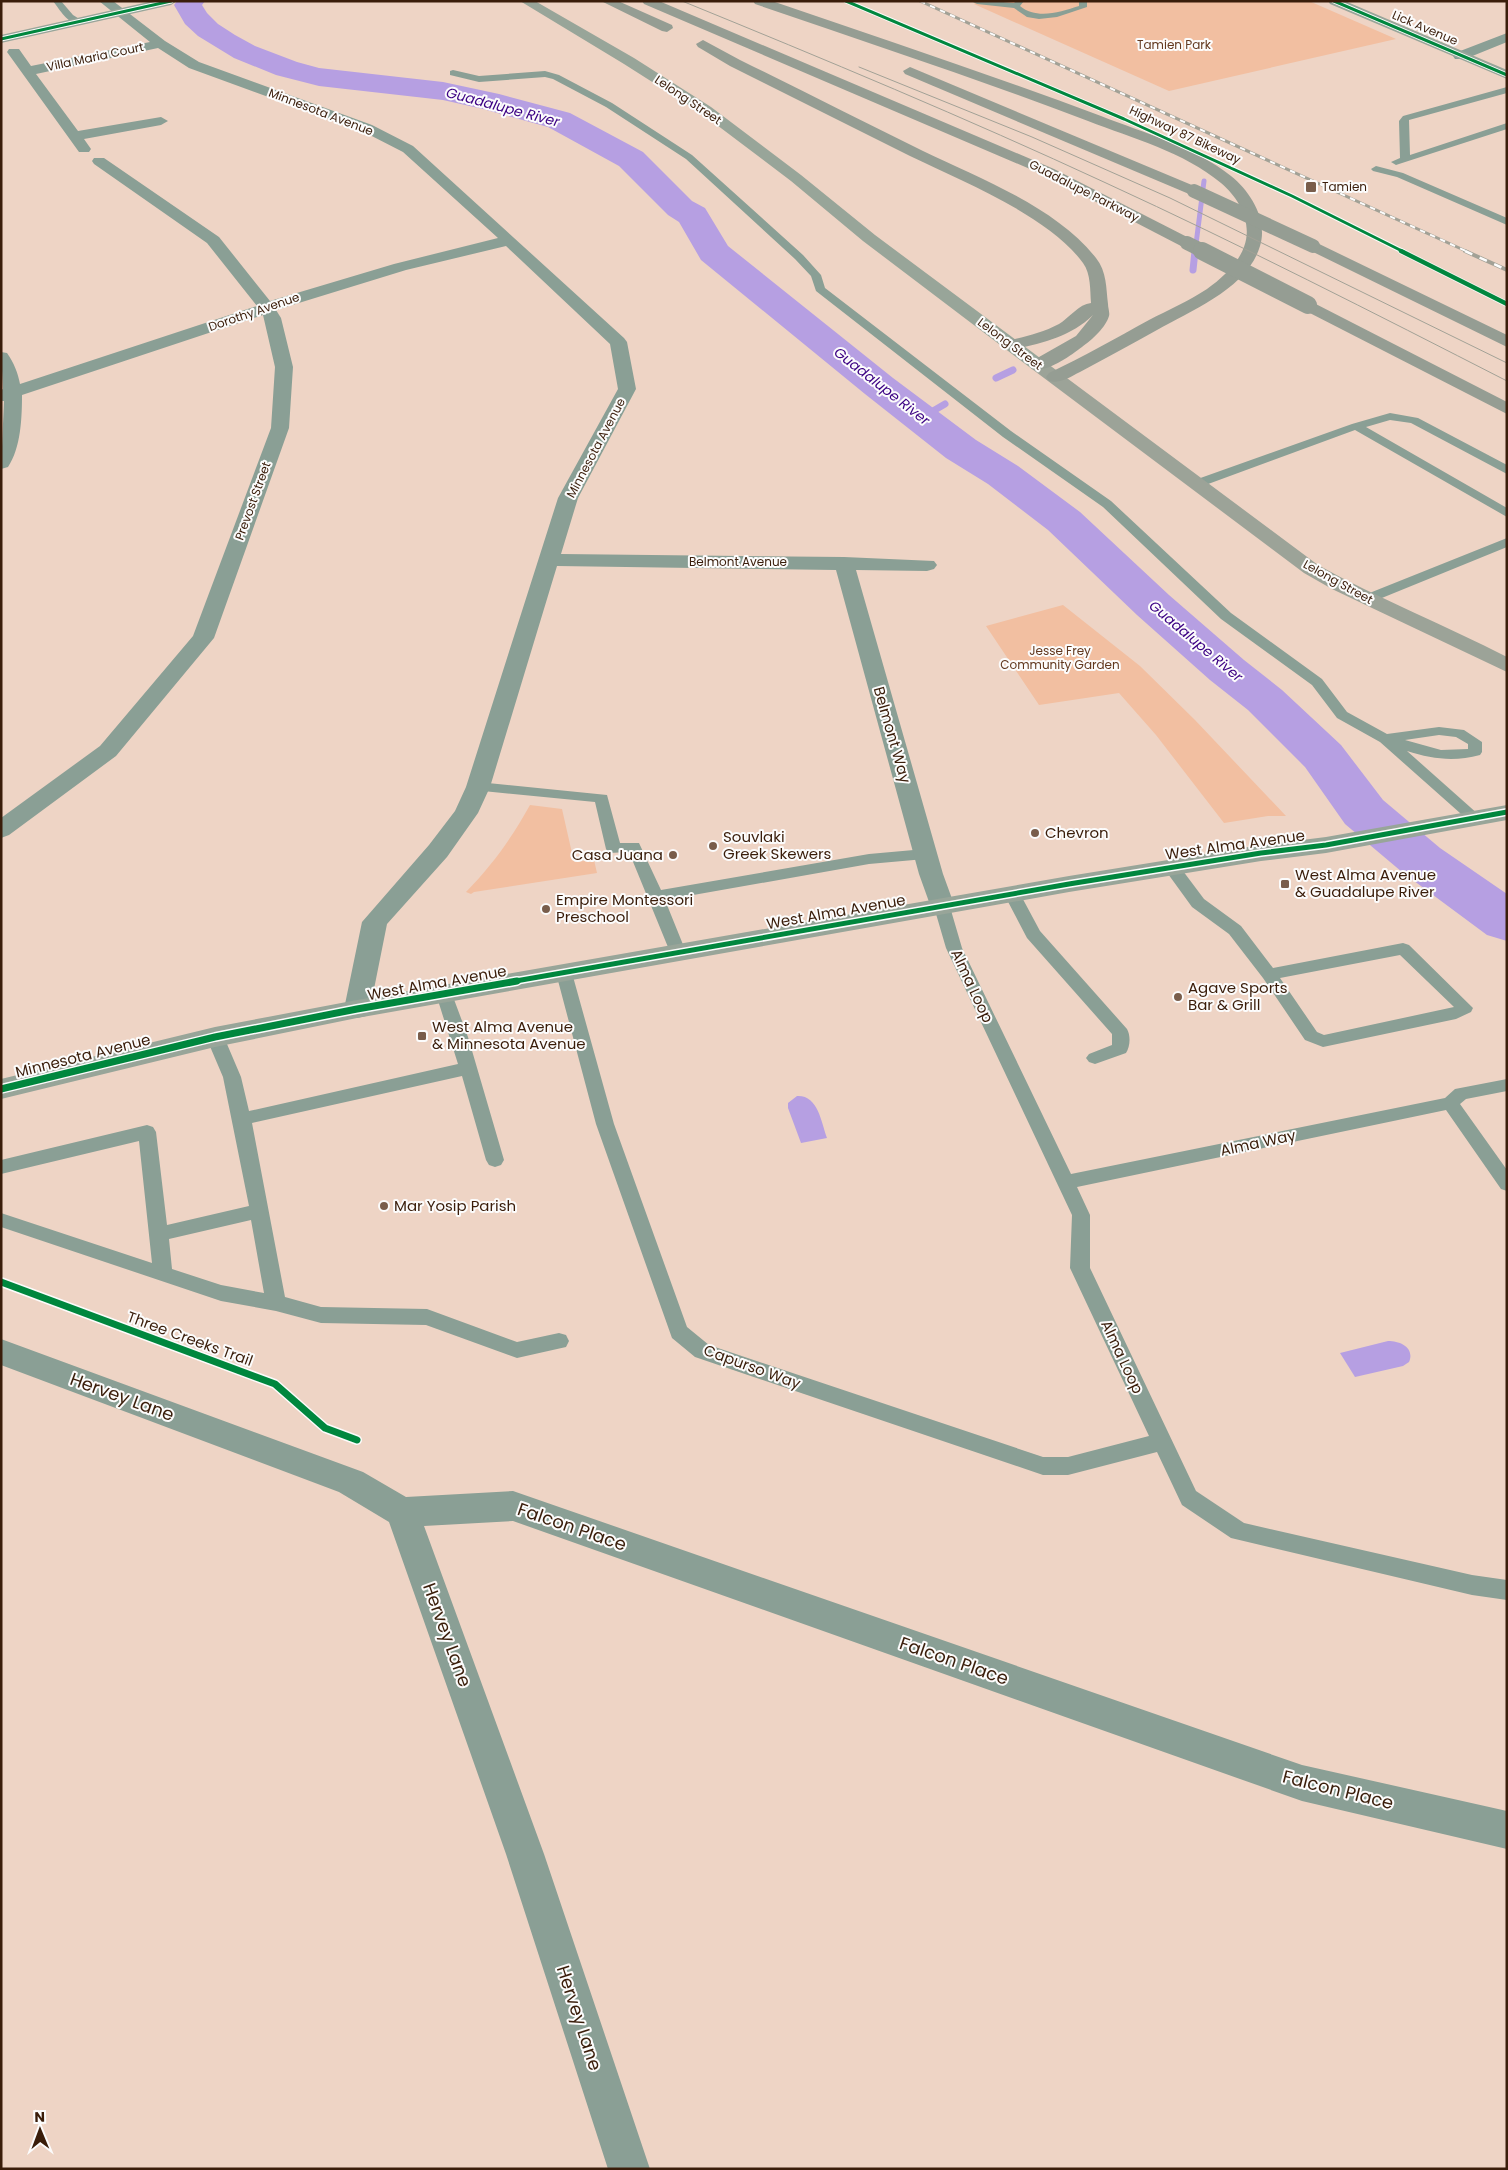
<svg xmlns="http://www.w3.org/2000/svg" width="1508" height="2170" viewBox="0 0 1508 2170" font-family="Poppins,sans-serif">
<rect width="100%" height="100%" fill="#eed4c5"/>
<path fill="#f2bfa1" d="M 977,1 L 1309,1 L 1396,39 L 1169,91 L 974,4 Z
M 1063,605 L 1140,666 L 1195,720 L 1286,816 L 1268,816 L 1224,823 L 1156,735 L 1119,693 L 1039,705 L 986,626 Z
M 530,805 L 562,809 L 574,862 L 594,860 L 597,873 L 474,892 L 471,894 L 466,892 C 493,864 511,839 530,805 Z"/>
<path fill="#b69fe2" d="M 797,1096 C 818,1095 821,1121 827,1138 L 801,1143 L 788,1108 L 788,1103 Z
M 1388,1341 C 1401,1341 1415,1348 1409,1362 L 1403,1366 L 1355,1377 L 1340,1353 Z"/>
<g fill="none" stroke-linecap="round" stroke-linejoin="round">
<path stroke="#b69fe2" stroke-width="5" d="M 1195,252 L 1204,181"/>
<path stroke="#b69fe2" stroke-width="7" d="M 1193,270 L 1195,251
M 996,378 L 1013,370
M 921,418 L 945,404"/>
<path fill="#b69fe2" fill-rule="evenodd" d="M 177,1 L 205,1 L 202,5 L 207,13 L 218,24 L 235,35 L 255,46 L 297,62 L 319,68 L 443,82 L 499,94 L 570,113 L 643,152 L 692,201 L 705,208 L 728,246 L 893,378 L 976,440 L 1018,466 L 1080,512 L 1169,595 L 1244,660 L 1282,690 L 1341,745 L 1383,800 L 1440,848 L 1507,894 L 1507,941 L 1487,935 L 1402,872 L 1345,824 L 1305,767 L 1248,710 L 1210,680 L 1137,615 L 1048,530 L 988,484 L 946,458 L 865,394 L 701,260 L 679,222 L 668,215 L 619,166 L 548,127 L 483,109 L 443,100 L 319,86 L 276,75 L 234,58 L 198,36 L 185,24 L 174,5 Z"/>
<path fill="#8a9f95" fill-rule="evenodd" d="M 53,1 L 61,1 L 73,15 L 81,20 L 81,24 C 68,25 60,10 53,1 Z
M 993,1 L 1014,3 L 1016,1 L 1024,1 L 1020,6 C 1037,20 1060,12 1079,6 L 1079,1 L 1087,1 L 1087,7 L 1057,17 L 1039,19 L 1027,17 L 1014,8 L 977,4 L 973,2 Z
M 453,70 L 479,76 L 545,71 L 559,75 L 612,103 L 692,155 L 803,255 L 821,275 L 825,288 L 1011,431 L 1111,501 L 1231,613 L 1322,679 L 1347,712 L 1387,734 L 1439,727 L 1464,730 L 1482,742 L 1482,752 L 1480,755 C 1454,762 1432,759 1407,751 L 1479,815 L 1482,818 L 1479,821 L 1469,821 L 1380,742 L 1337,718 L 1312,685 L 1221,619 L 1103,507 L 1003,437 L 816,291 L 811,276 L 795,259 L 686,159 L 606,107 L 553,79 L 545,77 L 479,82 L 450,75 L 450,71 ZM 1439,735 L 1456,737 L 1468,744 L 1468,749 L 1441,750 L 1405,740 Z
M 1507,87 L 1507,93 L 1409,120 L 1410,155 L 1507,123 L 1507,129 L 1399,164 L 1396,165 L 1391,162 L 1400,158 L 1399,121 L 1403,116 Z
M 1376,166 L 1403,173 L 1507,218 L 1507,225 L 1397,177 L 1373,171 L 1371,169 Z
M 1390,413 L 1418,418 L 1507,465 L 1507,474 L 1411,423 L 1390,420 L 1366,427 L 1507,508 L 1507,517 L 1355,430 L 1200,487 L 1192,487 L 1190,484 L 1192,481 L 1352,424 Z
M 1507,538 L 1507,547 L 1372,602 L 1362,602 L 1360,599 L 1362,596 Z
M 478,782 L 607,795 L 620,843 L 639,843 L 661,890 L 869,854 L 925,849 L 930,850 L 933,854 L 930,858 L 925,859 L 869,864 L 665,900 L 686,952 L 684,956 L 678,958 L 672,956 L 670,952 L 629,852 L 609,853 L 606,849 L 595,802 L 473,790 L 471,787 L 473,784 Z
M 1171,862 L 1177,863 L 1204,899 L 1241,926 L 1273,968 L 1403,943 L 1409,945 L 1473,1008 L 1471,1012 L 1456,1019 L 1323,1047 L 1305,1040 L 1263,978 L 1229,934 L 1192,907 L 1163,867 L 1165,863 ZM 1400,955 L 1454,1007 L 1324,1035 L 1317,1032 L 1280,978 Z
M 1012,889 L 1018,890 L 1040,931 L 1127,1029 C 1131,1036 1130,1047 1126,1053 L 1095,1064 L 1089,1062 L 1086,1058 L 1089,1054 L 1112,1045 L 1112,1034 L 1027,938 L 1004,894 L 1006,890 Z
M 942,902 L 948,903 L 950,907 L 962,948 L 1071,1174 L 1445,1098 L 1455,1089 L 1507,1079 L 1507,1091 L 1466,1099 L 1460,1104 L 1507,1170 L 1507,1191 L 1501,1189 L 1446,1110 L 1077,1187 L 1090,1215 L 1090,1268 L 1196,1491 L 1244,1523 L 1472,1575 L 1507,1580 L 1507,1600 L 1472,1595 L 1231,1538 L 1182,1505 L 1157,1452 L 1068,1475 L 1043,1475 L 695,1357 L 672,1338 L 596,1124 L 556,973 L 558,969 L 564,967 L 570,969 L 572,973 L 614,1124 L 687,1327 L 709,1345 L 1043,1457 L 1068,1457 L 1149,1436 L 1070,1268 L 1072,1215 L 946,948 L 934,907 L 936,903 Z
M 444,988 L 450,990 L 452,994 L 468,1037 L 504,1160 L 501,1165 L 495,1167 L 489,1165 L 486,1160 L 462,1076 L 252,1123 L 285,1297 L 321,1307 L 427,1309 L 517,1342 L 559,1333 L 566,1335 L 569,1341 L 566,1347 L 517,1358 L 426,1325 L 321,1323 L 276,1311 L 221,1301 L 1,1227 L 1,1213 L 152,1263 L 139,1141 L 1,1174 L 1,1160 L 147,1125 L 153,1127 L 156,1132 L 167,1225 L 249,1206 L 223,1077 L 206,1037 L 209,1033 L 215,1031 L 221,1033 L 224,1037 L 241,1077 L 249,1111 L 458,1064 L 436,994 L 438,990 ZM 251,1220 L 264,1293 L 221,1285 L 172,1269 L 169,1239 Z"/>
<path fill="#8a9f95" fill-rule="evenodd" d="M 99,1 L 113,1 L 165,41 L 199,62 L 372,125 L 413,146 L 624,338 L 627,342 L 636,389 L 578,498 L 561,554 L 844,557 L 934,561 L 937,565 L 934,569 L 927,571 L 856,570 L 943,874 L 955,907 L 951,913 L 942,915 L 933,913 L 919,874 L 836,570 L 557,566 L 490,787 L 478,813 L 447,857 L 387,924 L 370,1009 L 366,1016 L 357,1018 L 348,1016 L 344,1009 L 362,922 L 429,845 L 455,811 L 466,787 L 558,498 L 618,389 L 610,344 L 506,246 L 406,270 L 276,310 L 281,318 L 293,367 L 289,428 L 214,638 L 116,756 L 9,835 L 1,838 L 1,818 L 100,746 L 193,636 L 271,428 L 275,367 L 263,315 L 22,395 C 22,417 21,448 8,467 L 1,469 L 4,401 L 1,401 L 1,390 L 3,389 L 1,352 L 7,353 C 14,363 18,373 20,384 L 257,306 L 207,243 L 94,164 L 92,161 L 94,158 L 104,158 L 219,237 L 270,301 L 394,264 L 498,238 L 403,152 L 362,131 L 189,68 L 158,48 L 36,74 L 78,131 L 161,117 L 168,121 L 161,125 L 84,139 L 91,149 L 89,152 L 79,152 L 7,52 L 9,49 L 19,49 L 31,66 L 150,42 Z
M 1507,33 L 1507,42 L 1465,59 L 1455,59 L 1453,56 L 1455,53 Z
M 1,1339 L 363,1472 L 406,1497 L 513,1491 L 1302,1765 L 1507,1811 L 1507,1849 L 1302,1801 L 513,1521 L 424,1526 L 544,1854 L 650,2169 L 608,2169 L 506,1854 L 389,1522 L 339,1492 L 1,1365 Z"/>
<path fill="#98a599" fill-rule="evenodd" d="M 153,1 L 177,1 L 171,5 L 1,43 L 1,35 Z
M 520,1 L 535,1 L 634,58 L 711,107 L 801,175 L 875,235 L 1044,361 L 1047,365 L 1044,369 L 1038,370 L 1032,369 L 863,241 L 791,181 L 701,113 L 624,64 Z
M 1328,1 L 1345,1 L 1507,70 L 1507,79 L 1330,4 Z
M 1507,805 L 1507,820 L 1326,853 L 1261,861 L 1069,892 L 357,1018 L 215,1047 L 1,1099 L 1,1079 L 215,1027 L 357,1000 L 1069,876 L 1261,845 L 1326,837 Z"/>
<path fill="#9ca398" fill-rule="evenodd" d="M 1038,360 L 1044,361 L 1318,565 C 1379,599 1445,625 1507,657 L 1507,672 L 1332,589 L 1304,573 L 1032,369 L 1029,365 L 1032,361 Z"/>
<path fill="#959d93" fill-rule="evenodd" d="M 601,1 L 618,1 L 672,25 L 673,28 L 667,32 L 662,31 Z
M 642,1 L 659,1 L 1054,169 L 1193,240 L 1195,243 L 1193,246 L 1181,246 L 1044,175 L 644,4 Z
M 753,1 L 772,1 C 882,39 992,75 1101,116 C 1144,133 1195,147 1231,176 C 1251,192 1268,220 1260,246 C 1248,288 1192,310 1157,330 C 1132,344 1106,358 1080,372 C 1070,377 1060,384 1049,381 L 1046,377 L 1049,373 C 1083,357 1116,338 1149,320 C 1168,310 1189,301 1207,289 C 1221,279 1238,264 1244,247 C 1253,223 1239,198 1221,183 C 1184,152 1132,138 1088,121 C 978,79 866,42 755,4 Z
M 703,40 L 740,60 C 801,90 862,121 923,151 C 979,178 1056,207 1096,258 C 1107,272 1106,288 1108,304 C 1108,308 1110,313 1109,316 C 1106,327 1092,340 1082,347 C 1070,356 1047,373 1032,369 L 1029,365 L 1032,361 L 1076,336 L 1093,315 C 1071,337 1041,343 1012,350 L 1006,349 L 1003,345 L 1006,341 C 1024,337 1042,333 1059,324 C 1069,318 1079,304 1091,303 C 1090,290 1091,274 1083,263 C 1049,216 962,181 910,156 C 850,126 790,96 730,66 L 698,47 L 696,44 Z
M 910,67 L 1199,188 L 1202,191 L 1199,194 L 1189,194 L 905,74 L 903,71 Z
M 1313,241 L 1507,335 L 1507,347 L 1307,249 L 1305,246 L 1307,243 Z
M 1308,300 L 1507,402 L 1507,414 L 1302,309 L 1300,305 L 1302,301 Z"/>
<path stroke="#a2a196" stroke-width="1" d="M 682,1 C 824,59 966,118 1106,183 C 1241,245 1374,313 1507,381
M 859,67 L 1032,137 L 1170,198 L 1507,363"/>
<g stroke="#a2a196" stroke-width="3">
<path id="rail-far1" d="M 920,1 L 1468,252"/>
</g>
<g stroke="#a2a196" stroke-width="4">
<path id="rail" d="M 1465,251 L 1507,270"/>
</g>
<use href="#rail-far1" stroke="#fcfcfc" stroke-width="2" stroke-dasharray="5.5" stroke-linecap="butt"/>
<use href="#rail" stroke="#fcfcfc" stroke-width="2.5" stroke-dasharray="8" stroke-linecap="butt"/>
<path stroke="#959d93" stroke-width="14" d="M 1194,191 L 1313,246
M 1187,243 L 1205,252"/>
<path stroke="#959d93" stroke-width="18" d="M 1202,251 L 1308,305"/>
<g stroke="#fcfcfc" stroke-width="5">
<path id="cycleway-far3" d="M 846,1 L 1124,119 L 1292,196 L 1404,252
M 1334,1 L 1507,75
M 1,39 L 171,1"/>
</g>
<g stroke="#fcfcfc" stroke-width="6">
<path id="cycleway-far2" d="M 1401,251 L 1507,304"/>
</g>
<g stroke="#fcfcfc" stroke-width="8">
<path id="cycleway-far1" d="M 510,982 L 1069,884 L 1261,853 L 1326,845 L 1507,812"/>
</g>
<g stroke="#fcfcfc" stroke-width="10">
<path id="cycleway" d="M 1,1089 L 215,1037 L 357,1009 L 517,981
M 1,1282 L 275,1384 L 325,1428 L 357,1440"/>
</g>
<use href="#cycleway-far3" stroke="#00873e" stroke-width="3"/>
<use href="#cycleway-far2" stroke="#00873e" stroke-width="4.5"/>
<use href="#cycleway-far1" stroke="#00873e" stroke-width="5"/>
<use href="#cycleway" stroke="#00873e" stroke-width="7"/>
</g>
<g fill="#795d4b" stroke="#fcfcfc" stroke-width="2">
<rect x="1305" y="181" width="12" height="12" rx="2.5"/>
<circle cx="1035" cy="833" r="5"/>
<circle cx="713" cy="846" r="5"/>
<circle cx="673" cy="855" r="5"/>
<rect x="1280" y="879" width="10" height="10" rx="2.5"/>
<circle cx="546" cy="909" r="5"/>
<circle cx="1178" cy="997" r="5"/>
<rect x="417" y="1031" width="10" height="10" rx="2.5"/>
<circle cx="384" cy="1206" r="5"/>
</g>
<g text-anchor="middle" stroke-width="4" stroke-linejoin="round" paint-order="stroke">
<g font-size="12" fill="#3a1d0a" stroke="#fcfcfc">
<text transform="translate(1425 28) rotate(23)" y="4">Lick Avenue</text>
<text transform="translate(95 57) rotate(-12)" y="4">Villa Maria Court</text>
<text transform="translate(688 100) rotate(34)" y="4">Lelong Street</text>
<text transform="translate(321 112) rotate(21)" y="4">Minnesota Avenue</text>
<text transform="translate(1185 135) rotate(25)" y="4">Highway 87 Bikeway</text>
<text transform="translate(1084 191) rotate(27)" y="4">Guadalupe Parkway</text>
<text transform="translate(254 312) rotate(-19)" y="4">Dorothy Avenue</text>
<text transform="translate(1010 344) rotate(37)" y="4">Lelong Street</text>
<text transform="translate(596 448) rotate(-62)" y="4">Minnesota Avenue</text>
<text transform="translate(253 501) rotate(-70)" y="4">Prevost Street</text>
<text x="738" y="566">Belmont Avenue</text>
<text transform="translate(1338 582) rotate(29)" y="4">Lelong Street</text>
</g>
<g font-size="12" fill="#62381e" stroke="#fcfcfc">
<text x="1174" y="49">Tamien Park</text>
<text x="1060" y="655">Jesse Frey<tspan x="1060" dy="14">Community Garden</tspan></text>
</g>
<g font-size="12" fill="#3a1d0a" stroke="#fcfcfc" text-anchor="start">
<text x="1322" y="191">Tamien</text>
</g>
<g font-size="14" font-style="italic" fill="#3b0083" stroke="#fcfcfc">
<text transform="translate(503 107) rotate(15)" y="5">Guadalupe River</text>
<text transform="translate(882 386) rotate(38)" y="5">Guadalupe River</text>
<text transform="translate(1196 641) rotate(40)" y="5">Guadalupe River</text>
</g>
<g font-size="15" fill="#3a1d0a" stroke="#fcfcfc">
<text transform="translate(892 735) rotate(74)" y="5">Belmont Way</text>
<text transform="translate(1235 845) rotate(-8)" y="5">West Alma Avenue</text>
<text transform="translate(836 912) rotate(-10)" y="5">West Alma Avenue</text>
<text transform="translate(437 983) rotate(-10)" y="5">West Alma Avenue</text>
<text transform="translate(972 986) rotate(65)" y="5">Alma Loop</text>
<text transform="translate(83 1056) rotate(-14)" y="5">Minnesota Avenue</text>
<text transform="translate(1258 1143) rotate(-12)" y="5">Alma Way</text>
<text transform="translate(190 1339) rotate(20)" y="5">Three Creeks Trail</text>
<text transform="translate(1122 1357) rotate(65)" y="5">Alma Loop</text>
<text transform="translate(752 1367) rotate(20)" y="5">Capurso Way</text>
</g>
<g font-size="15" fill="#3a1d0a" stroke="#fcfcfc" text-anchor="start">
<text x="1045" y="838">Chevron</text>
<text x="723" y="842">Souvlaki<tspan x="723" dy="17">Greek Skewers</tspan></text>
<text x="663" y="860" text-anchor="end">Casa Juana</text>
<text x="1295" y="880">West Alma Avenue<tspan x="1295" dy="17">&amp; Guadalupe River</tspan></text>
<text x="556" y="905">Empire Montessori<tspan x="556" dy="17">Preschool</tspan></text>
<text x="1188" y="993">Agave Sports<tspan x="1188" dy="17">Bar &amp; Grill</tspan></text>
<text x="432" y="1032">West Alma Avenue<tspan x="432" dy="17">&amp; Minnesota Avenue</tspan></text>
<text x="394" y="1211">Mar Yosip Parish</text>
</g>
<g font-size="18" fill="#3a1d0a" stroke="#fcfcfc">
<text transform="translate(122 1397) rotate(20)" y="6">Hervey Lane</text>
<text transform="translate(572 1527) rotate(19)" y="6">Falcon Place</text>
<text transform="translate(447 1635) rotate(70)" y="6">Hervey Lane</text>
<text transform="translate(954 1661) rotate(19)" y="6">Falcon Place</text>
<text transform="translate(1338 1790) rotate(14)" y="6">Falcon Place</text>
<text transform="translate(579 2018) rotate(72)" y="6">Hervey Lane</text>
</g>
</g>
<rect width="1508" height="2170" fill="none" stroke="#3a1d0a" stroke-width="5"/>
<g transform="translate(40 2130) rotate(359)" stroke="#fcfcfc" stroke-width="4" paint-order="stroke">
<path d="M0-4L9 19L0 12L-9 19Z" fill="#3a1d0a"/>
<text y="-8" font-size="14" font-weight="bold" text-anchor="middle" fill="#3a1d0a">N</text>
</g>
</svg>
